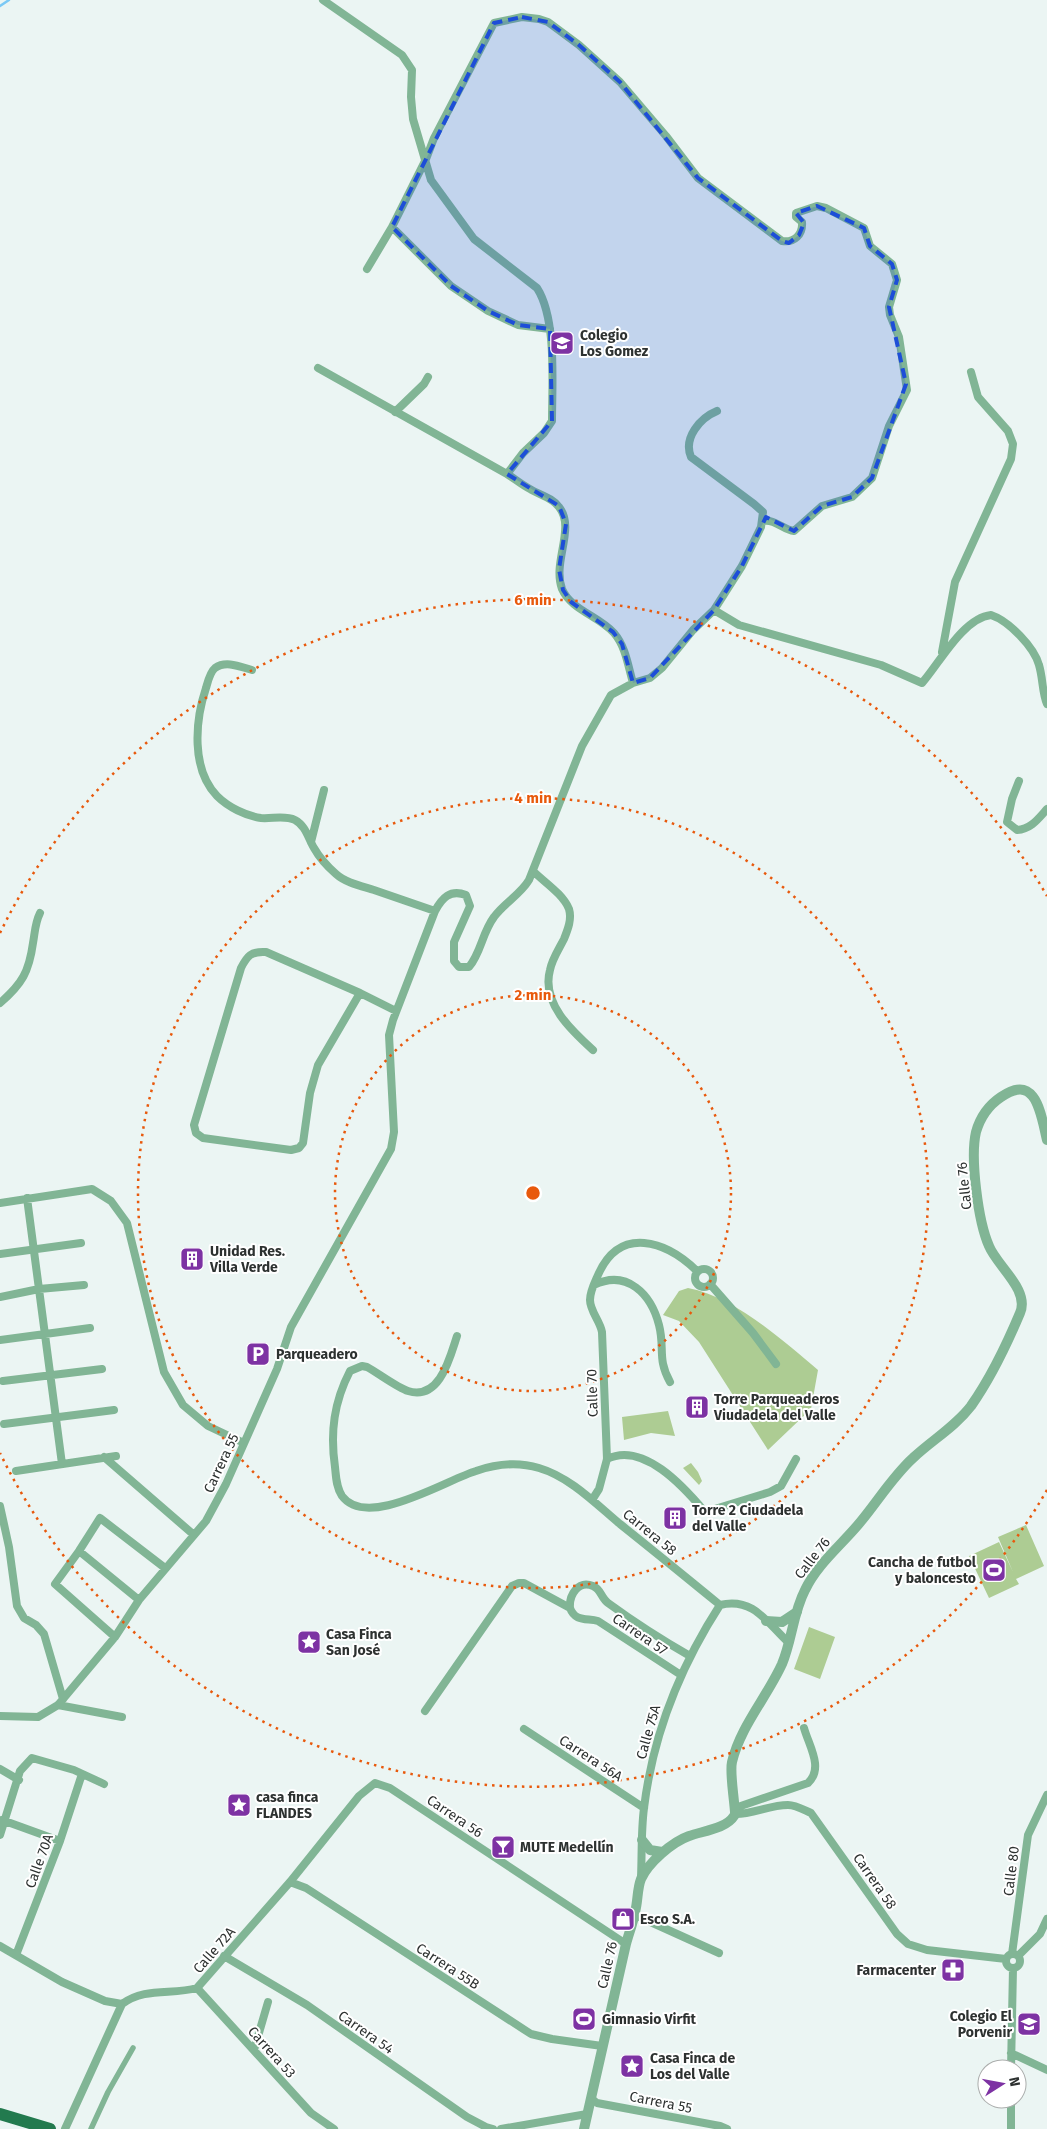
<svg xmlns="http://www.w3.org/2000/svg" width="1047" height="2129" viewBox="0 0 1047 2129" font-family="'Fira Sans',sans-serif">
<rect width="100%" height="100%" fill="#ebf5f3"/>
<path fill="#adcc93" d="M 688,1288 C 735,1297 782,1340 818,1370 L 811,1409 L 768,1450 L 699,1342 L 679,1321 L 663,1315 L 679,1291 Z
M 668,1411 L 675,1436 L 651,1433 L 624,1440 L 622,1417 Z
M 691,1463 L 698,1472 L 702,1481 L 699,1485 L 683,1468 Z
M 1026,1525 L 1044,1566 L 1016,1579 L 1019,1584 L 989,1598 L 969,1556 L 999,1542 L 1013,1572 L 998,1537 Z
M 809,1627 L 835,1637 L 820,1679 L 794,1669 Z"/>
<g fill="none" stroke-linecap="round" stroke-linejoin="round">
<path stroke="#7bc9f5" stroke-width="2.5" d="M 0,6 L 9,0"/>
<path stroke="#81b595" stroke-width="5.5" d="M 91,2129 L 108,2092 L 133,2048"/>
<path stroke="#81b595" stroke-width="8" d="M 392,227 L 451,286 L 488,311 L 518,325 L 550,329
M 367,269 L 392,227 L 426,159 L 434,138 L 494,23 L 522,17 L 539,19 L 548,22 L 579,45 L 620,82 L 666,136 L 698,178 L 782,241 C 794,243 803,235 802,222 L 796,217 L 796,213 L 817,206 L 826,208 L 864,228 L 870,246 L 892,264 L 897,280 L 889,307 L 890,315 L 899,337 L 907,390 L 889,426 L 872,478 L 852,497 L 822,506 L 794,531 C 783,530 776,519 763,521
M 318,368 L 507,474
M 395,412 L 424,384 L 428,377
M 714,610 L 739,625 L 881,665 L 922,683 C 939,664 963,618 991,615 C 1009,621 1034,647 1039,665 C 1043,678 1042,692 1047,704
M 942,652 L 955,582 L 1011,459 L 1013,444 L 1008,431 L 978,397 L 971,372
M 252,670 C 241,667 226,660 215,668 C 210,672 208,681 206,688 C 195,721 191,769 217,796 C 228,807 246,816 261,818 C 272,819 285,815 295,820 C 306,826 308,838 314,848 C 319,857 328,867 336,874 C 346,883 361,886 374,890 C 394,897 415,904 435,911
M 633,683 L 650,678 L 662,668 L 693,630 L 714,610 L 742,566 L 761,527 L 763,512 L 754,504 L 691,457 C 683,438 700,418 717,411
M 1019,781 L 1012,799 L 1007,822 L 1017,830 C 1031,829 1038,819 1047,809
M 311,842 L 324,790
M 533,871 C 544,882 563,894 569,909 C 572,919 568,929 564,939 C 559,949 552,959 550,970 C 541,1003 572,1031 593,1050
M 360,993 L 318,1065 L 310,1093 L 303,1143 L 299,1148 L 291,1150 L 203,1138 L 196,1133 L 194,1125 L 241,968 C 247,956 251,951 266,952 L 360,993 L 396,1011
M 0,1003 C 22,984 29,972 33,943 C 35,932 35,923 40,913
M 27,1198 L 62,1464
M 0,1203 L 92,1189 L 111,1201 L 127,1223 L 164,1372 L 183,1405 L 208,1426 L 244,1443
M 0,1254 L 81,1243
M695 1278a9 9 0 1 1 18 0a9 9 0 1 1-18 0Z
M 710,1284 L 753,1333 L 776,1364
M 594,1285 C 627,1269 651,1294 659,1325 C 665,1348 657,1359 670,1382
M 0,1297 L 39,1289 L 84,1285
M 457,1336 C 450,1357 440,1401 408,1391 C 398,1388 378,1373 367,1367 L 362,1366 L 350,1371 C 334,1402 330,1432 335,1467 C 336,1476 336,1487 342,1496 C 367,1530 446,1480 476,1471 C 496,1464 519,1462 539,1468 C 570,1477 596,1504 620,1524 C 654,1551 687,1578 720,1605
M 0,1340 L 90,1328
M 3,1381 L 102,1369
M 4,1424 L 114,1410
M 104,1457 L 194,1535
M 607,1459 C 643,1441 684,1487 705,1512 L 770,1492 L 781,1486 L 796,1459
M 16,1471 L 116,1456
M 592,1500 L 599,1489 L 607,1459 L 602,1332 C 600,1321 590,1311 590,1300 C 590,1291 595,1282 598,1275 C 620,1225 666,1241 697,1271
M 0,1506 L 9,1547 L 17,1606 L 24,1618 L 36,1625 L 44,1634 L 63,1699
M 79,1551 L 139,1600
M 720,1605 C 754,1597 767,1623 789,1643
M 115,1637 L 55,1584 L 79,1551 L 100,1518 L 165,1568
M 681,1675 L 598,1621 C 587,1618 575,1622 570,1608 C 569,1595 578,1580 593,1586 C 601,1589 601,1598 608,1603 C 634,1622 662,1640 690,1656
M 58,1705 L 122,1717
M 425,1711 L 512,1586 L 519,1583 L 524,1583 L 570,1608
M 0,1716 L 38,1717 L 58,1705 L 115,1637 L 139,1600 L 206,1521 L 226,1484 L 277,1369 L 291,1327 L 391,1149 L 394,1132 L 389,1035 L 393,1020 L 435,911 C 442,898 450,889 466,895 L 470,906 L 454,942 L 454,961 L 459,967 L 469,967 C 481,953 482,933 494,917 C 504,903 520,895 529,880 L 582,746 L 611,695 L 633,683 C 628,666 626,647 614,633 C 599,616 571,610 562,589 C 552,562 576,528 559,507 C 552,497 539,495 530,489 C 522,485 515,479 507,474 L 523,453 L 544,433 L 552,421 C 552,384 557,319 537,288 L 474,239 L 431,180 L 413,119 L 411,97 L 412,70 L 402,55 L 323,0
M 524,1729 L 644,1808
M 0,1769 L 19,1780
M 735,1808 L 808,1783 C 824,1768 809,1746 804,1728
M 736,1814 C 753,1814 770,1805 788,1805 C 796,1805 804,1810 811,1813 L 897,1934 L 908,1944 L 927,1950 L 1006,1959
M 2,1820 L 60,1841
M 0,1835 L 20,1771 L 32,1758 L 74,1770 L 104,1784
M 641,1877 C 642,1854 641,1831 644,1808 C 653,1734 680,1667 720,1605
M 290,1882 L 306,1888 L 531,2034 L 552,2039 L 602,2046
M 635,1915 L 719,1953
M 0,1946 L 62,1982 L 105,2001 L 122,2004
M 1012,1954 L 1028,1835 L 1047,1795
M1006 1961a7 7 0 1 1 14 0a7 7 0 1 1-14 0Z
M 16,1955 L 60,1841 L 82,1774
M 224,1956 L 307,2005 L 467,2117 L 486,2127 L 493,2129
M 1018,1956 L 1040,1934 L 1047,1919
M 197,1988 L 311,2113 L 334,2129
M 254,2050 L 268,2002
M 1011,2053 L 1047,2070
M 1011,2069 L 1013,1968
M 592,2099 L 597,2103 L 720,2126 L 727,2129
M 1011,2099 L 1011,2129
M 65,2129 L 122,2004 C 145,1987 171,1995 197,1988 L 290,1882 L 359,1796 L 375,1783 L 390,1788 L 626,1944
M 501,2129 L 587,2114"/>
<path stroke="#81b595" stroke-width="10" d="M 766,1621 L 782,1622 L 797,1612
M 642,1840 L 650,1850 L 662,1852
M 584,2129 L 626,1944 C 629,1933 633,1923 635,1912 C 638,1902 637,1889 641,1879 C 648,1863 672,1842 689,1836 C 702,1831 726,1829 734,1816 C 737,1812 729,1775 732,1762 C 740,1727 767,1697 782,1664 C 792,1640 793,1613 805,1590 C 817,1565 839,1547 857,1526 C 876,1504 892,1477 913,1458 C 932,1440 955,1427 971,1406 C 990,1379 1007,1344 1020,1313 C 1030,1290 997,1266 989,1246 C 978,1221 970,1158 976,1132 C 980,1118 989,1105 1001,1097 C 1037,1072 1041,1116 1047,1140"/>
<path stroke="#227a4e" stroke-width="12" d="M 0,2114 L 50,2129"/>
</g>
<path fill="#1d4ed8" fill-opacity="0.2" stroke="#1d4ed8" stroke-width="4" stroke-dasharray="10 6" stroke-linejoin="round" d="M 522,17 L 548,22 L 579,45 L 620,82 L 698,178 L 782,241 L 789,243 L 799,235 L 804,223 L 796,213 L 817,206 L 864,228 L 870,246 L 892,264 L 897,280 L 889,307 L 906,384 L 872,478 L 852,497 L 822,506 L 794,531 L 766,517 L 742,566 L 714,610 L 650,678 L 633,683 L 622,644 L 613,632 L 571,602 L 563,590 L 559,569 L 566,524 L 559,506 L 507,474 L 552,421 L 550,329 L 518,325 L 488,311 L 451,286 L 392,227 L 494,23 Z"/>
<g fill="none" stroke="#e8590c" stroke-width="2.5" stroke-dasharray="2.5 5">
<circle cx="533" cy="1193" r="198"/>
<circle cx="533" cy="1193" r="395"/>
<path d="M1047 1490A593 593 0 0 1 0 1453M0 933A593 593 0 0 1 1047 896"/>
</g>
<defs>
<g id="school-square" transform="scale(1.25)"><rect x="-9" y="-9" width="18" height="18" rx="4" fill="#7d32a3" stroke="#fff"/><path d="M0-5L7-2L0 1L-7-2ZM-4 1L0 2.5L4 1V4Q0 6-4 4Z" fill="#fff"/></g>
<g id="building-square" transform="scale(1.25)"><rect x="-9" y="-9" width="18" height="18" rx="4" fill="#7d32a3" stroke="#fff"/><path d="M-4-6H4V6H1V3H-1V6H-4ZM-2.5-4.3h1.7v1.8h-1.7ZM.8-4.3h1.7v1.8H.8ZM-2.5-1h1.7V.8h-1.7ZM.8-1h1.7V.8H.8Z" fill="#fff"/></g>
<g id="parking-square" transform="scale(1.25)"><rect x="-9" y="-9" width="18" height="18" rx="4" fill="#7d32a3" stroke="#fff"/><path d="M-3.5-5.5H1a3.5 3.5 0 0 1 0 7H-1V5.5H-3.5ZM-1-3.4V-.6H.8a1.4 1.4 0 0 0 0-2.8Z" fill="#fff"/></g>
<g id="stadium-square" transform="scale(1.25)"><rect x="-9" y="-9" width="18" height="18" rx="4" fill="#7d32a3" stroke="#fff"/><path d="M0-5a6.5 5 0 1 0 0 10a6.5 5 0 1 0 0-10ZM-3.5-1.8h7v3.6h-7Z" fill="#fff"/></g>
<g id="sight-square" transform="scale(1.25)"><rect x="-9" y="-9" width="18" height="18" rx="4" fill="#7d32a3" stroke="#fff"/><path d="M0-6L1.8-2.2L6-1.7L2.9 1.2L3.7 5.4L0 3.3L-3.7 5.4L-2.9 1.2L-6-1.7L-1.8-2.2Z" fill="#fff"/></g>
<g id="bar-square" transform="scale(1.25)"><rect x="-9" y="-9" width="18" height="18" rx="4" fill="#7d32a3" stroke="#fff"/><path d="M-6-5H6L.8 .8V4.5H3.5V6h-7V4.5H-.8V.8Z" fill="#fff"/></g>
<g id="shop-square" transform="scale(1.25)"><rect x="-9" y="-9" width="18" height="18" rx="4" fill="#7d32a3" stroke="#fff"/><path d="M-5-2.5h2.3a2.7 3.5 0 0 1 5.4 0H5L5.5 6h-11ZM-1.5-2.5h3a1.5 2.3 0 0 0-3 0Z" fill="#fff"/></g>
<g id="pharmacy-square" transform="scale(1.25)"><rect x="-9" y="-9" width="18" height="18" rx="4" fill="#7d32a3" stroke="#fff"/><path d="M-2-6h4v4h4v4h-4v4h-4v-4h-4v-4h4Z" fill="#fff"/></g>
</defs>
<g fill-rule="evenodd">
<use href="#school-square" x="562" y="343"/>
<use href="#building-square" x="192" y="1259"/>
<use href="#parking-square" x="258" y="1354"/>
<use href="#building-square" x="697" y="1407"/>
<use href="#building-square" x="675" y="1518"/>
<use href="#stadium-square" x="994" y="1570"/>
<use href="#sight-square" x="309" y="1642"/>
<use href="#sight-square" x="239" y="1805"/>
<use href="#bar-square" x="503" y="1847"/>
<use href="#shop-square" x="623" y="1919"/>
<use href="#pharmacy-square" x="953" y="1970"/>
<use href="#stadium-square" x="584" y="2019"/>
<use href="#school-square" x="1029" y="2024"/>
<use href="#sight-square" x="632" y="2066"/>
</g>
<g text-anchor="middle" stroke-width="4" stroke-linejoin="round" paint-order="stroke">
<g font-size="14" font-weight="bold" fill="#2d3130" stroke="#fff" text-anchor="start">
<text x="580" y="340">Colegio<tspan x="580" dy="16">Los Gomez</tspan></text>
<text x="210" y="1256">Unidad Res.<tspan x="210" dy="16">Villa Verde</tspan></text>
<text x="276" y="1359">Parqueadero</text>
<text x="714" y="1404">Torre Parqueaderos<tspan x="714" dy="16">Viudadela del Valle</tspan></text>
<text x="692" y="1515">Torre 2 Ciudadela<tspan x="692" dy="16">del Valle</tspan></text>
<text x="976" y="1567" text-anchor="end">Cancha de futbol<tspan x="976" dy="16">y baloncesto</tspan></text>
<text x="326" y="1639">Casa Finca<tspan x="326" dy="16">San José</tspan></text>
<text x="256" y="1802">casa finca<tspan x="256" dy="16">FLANDES</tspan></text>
<text x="520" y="1852">MUTE Medellín</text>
<text x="640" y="1924">Esco S.A.</text>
<text x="936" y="1975" text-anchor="end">Farmacenter</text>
<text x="1012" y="2021" text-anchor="end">Colegio El<tspan x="1012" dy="16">Porvenir</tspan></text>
<text x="602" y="2024">Gimnasio Virfit</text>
<text x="650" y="2063">Casa Finca de<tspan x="650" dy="16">Los del Valle</tspan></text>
</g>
<g font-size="14" fill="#2d3130" stroke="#fff">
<text transform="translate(964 1186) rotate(-96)" y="5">Calle 76</text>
<text transform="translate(592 1393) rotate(-92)" y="5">Calle 70</text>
<text transform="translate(221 1463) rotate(-65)" y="5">Carrera 55</text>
<text transform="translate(650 1532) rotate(39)" y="5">Carrera 58</text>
<text transform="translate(812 1558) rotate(-52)" y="5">Calle 76</text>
<text transform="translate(640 1634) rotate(34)" y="5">Carrera 57</text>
<text transform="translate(648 1732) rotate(-74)" y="5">Calle 75A</text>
<text transform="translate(591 1758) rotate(33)" y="5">Carrera 56A</text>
<text transform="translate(455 1816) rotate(34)" y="5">Carrera 56</text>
<text transform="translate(39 1861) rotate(-70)" y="5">Calle 70A</text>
<text transform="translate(1011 1871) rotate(-83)" y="5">Calle 80</text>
<text transform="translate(875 1881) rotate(55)" y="5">Carrera 58</text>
<text transform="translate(214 1950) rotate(-49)" y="5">Calle 72A</text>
<text transform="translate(607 1965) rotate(-77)" y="5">Calle 76</text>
<text transform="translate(448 1966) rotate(33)" y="5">Carrera 55B</text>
<text transform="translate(366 2032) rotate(35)" y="5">Carrera 54</text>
<text transform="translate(272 2052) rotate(48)" y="5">Carrera 53</text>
<text transform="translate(661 2102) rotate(11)" y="5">Carrera 55</text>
</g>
</g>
<circle cx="533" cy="1193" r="8" fill="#e8590c" stroke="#fff" stroke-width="2.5"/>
<g font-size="15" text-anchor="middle" font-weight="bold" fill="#e8590c" stroke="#fff" stroke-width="4" stroke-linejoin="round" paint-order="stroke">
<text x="533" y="605">6 min</text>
<text x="533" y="803">4 min</text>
<text x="533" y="1000">2 min</text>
</g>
<g transform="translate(1002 2084) rotate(79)"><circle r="24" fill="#ffffff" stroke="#abadac"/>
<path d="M0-4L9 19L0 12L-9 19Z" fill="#7d32a3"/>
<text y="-8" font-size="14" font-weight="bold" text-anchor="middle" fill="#2d3130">N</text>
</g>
</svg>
